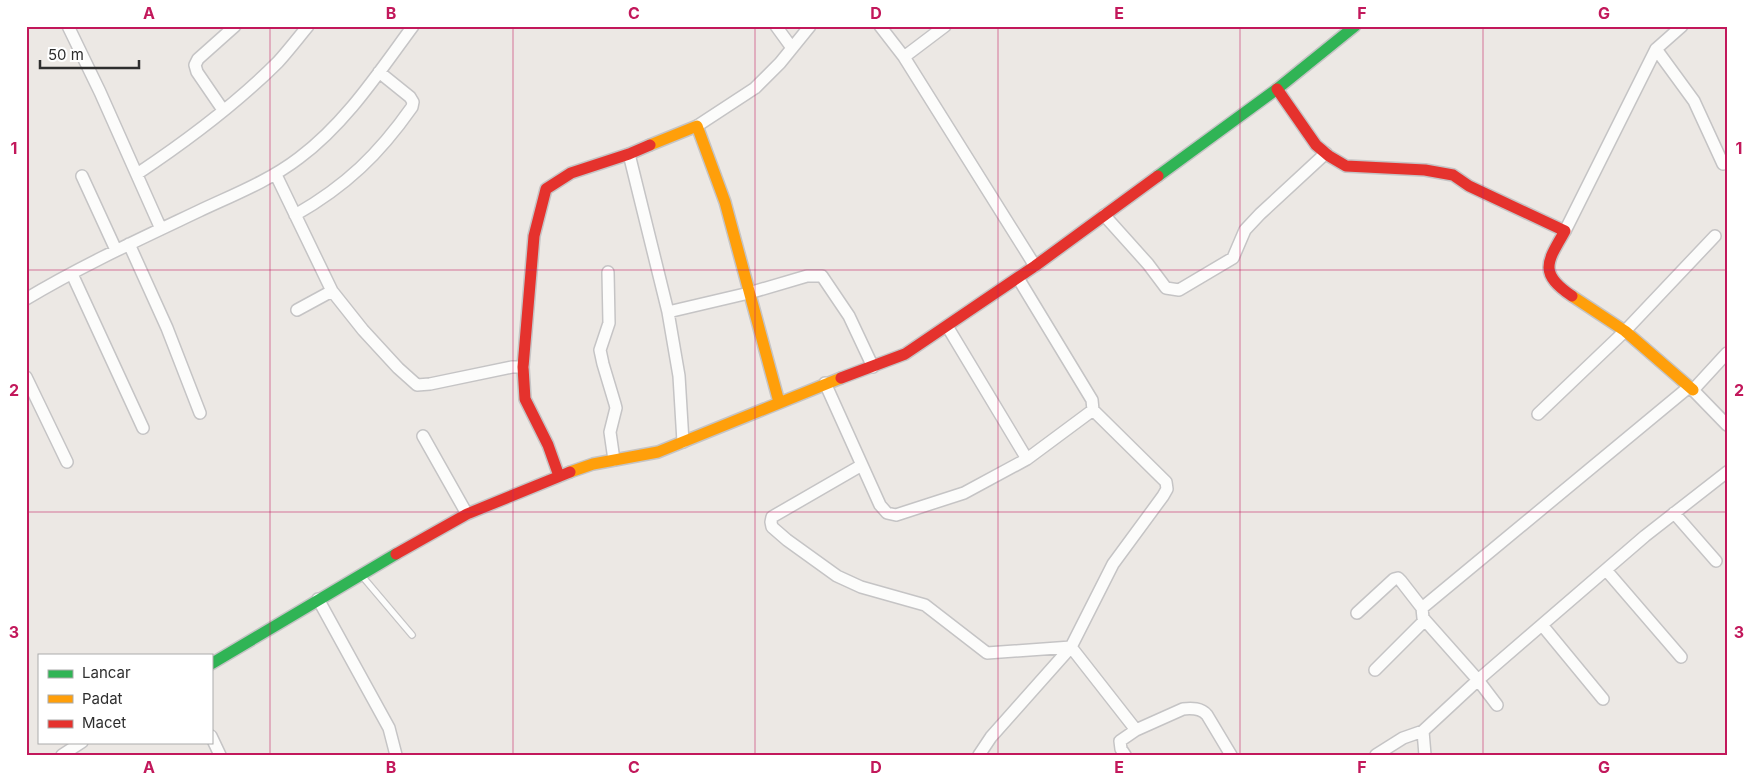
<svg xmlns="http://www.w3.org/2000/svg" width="1753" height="781" viewBox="0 0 1753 781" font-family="Inter,sans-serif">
<rect width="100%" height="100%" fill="#ece8e4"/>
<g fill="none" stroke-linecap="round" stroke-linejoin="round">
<g stroke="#c5c4c5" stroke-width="8">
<path id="lane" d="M 362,576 L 412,635"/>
</g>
<g stroke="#c5c4c5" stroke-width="14">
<path id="street" d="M 68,26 L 100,92 L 161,229
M 776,26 L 792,48
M 880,26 L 904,57
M 945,26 L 904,57 L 1035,266
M 1656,49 L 1694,101 L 1723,164
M 223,110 L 197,72 L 195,65 L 198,59 L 235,26
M 697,126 L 755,88 L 780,63 L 810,26
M 629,154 L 668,312 L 679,376 L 683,442
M 137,174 C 185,142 237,103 278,62 C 288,51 298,38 308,26
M 276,175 L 332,291 L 363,330 L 398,368 L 417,385 L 430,384 L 512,367 L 523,367
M 82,176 L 116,250
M 295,215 C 346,186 379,154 412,107 L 413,102 L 410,97 L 379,72
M 1104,215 L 1148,264 L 1166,288 L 1179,290 L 1233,258 L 1245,230 L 1260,214 L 1326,153
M 1565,231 L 1656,49 L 1682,26
M 129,244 L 167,328 L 200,413
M 608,272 L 609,323 L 600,350 L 603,364 L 615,404 L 616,408 L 610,432 L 614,460
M 72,274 L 143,428
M 1018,278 L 1092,400 L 1093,410 L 1166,482 L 1167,489 L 1163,496 L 1113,564 L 1071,647 L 1136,730
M 26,299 C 81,266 140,239 199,211 C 233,195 269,181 299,158 C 346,123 379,72 413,26
M 297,310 L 332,291
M 668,312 L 749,293 L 807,276 L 822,276 L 849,316 L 873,367
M 947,326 L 1027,459
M 1727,353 L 1693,390 L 1727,425
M 26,377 L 67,462
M 825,383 L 880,505 L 887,513 L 896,515 L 964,493 L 1027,459 L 1093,410
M 1538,414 L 1625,331 L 1715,236
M 423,436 L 467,514
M 862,465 L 772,517 L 771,522 L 772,527 L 787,540 L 837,576 L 861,587 L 925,605 L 987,653 L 1071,647
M 1674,513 L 1716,561
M 1606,570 L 1681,657
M 318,599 L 389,728 L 396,755
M 1357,613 L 1394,579 L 1398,578 L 1401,581 L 1422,608
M 1542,625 L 1603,699
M 1375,670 L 1425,620
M 1497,705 L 1478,680 L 1423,618 L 1422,608 L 1689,387
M 211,736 L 220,755
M 62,755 L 82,742
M 979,755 L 991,737 L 1071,647
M 1125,755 L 1121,749 L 1120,741 L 1136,730 L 1183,709 C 1192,708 1201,708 1207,715 L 1231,755
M 1376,755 L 1403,738 L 1423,731
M 1425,755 L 1423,731 L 1478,680 L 1645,536 L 1727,472"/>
</g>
<g stroke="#c5c4c5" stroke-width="14">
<path id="fast" d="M 1158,176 L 1277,89 L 1355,26
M 211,664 L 396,554"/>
</g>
<g stroke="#c5c4c5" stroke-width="14">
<path id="slow" d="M 650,145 L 697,126 L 725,202 L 779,402
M 1572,296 L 1625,331 L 1693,390
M 570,472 L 593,464 L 658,452 L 841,378"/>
</g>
<g stroke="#c5c4c5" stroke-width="14">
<path id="jam" d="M 1277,89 L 1316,145 L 1329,156 L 1346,166 L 1425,170 L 1453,175 L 1469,186 L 1565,231 C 1547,262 1538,273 1572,296
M 841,378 L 905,354 L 1035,266 L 1158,176
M 559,476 L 548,445 L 525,399 L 523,367 L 534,236 L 546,189 L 571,173 L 629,154 L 650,145
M 396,554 L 467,514 L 570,472"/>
</g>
<use href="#lane" stroke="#fcfcfb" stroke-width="5.5"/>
<use href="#street" stroke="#fcfcfb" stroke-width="11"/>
<use href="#fast" stroke="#30b455" stroke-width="11"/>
<use href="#slow" stroke="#ff9f0a" stroke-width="11"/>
<use href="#jam" stroke="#e5322d" stroke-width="11"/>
</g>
<path fill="none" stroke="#c2185b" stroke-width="1" stroke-opacity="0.55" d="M 270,26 L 270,755M 513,26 L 513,755M 755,26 L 755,755M 998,26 L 998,755M 1240,26 L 1240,755M 1483,26 L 1483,755M 26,270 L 1727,270M 26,512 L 1727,512"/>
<rect width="1753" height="781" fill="none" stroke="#ffffff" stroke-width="55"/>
<rect x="38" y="654" width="175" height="90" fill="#ffffff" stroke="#ababab"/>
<rect x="48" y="670" width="25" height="8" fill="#30b455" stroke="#ababab"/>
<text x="82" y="678" font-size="15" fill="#2e2e2e">Lancar</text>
<rect x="48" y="695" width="25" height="8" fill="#ff9f0a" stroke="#ababab"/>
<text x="82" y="704" font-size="15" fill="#2e2e2e">Padat</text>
<rect x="48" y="720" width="25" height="8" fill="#e5322d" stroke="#ababab"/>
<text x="82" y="728" font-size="15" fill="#2e2e2e">Macet</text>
<path d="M40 60v8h99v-8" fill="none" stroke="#2e2e2e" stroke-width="2.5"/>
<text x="48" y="60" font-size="15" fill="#2e2e2e" stroke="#ffffff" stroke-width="4" paint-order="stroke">50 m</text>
<rect x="28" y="28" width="1698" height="726" fill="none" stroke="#c2185b" stroke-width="2"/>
<g font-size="16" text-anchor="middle" font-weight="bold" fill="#c2185b">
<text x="149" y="19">A</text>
<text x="391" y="19">B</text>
<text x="634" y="19">C</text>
<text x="876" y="19">D</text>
<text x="1119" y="19">E</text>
<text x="1362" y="19">F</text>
<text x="1604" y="19">G</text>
<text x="14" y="154">1</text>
<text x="1739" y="154">1</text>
<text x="14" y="396">2</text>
<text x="1739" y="396">2</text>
<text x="14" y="638">3</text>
<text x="1739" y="638">3</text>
<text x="149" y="773">A</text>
<text x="391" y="773">B</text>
<text x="634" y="773">C</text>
<text x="876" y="773">D</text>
<text x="1119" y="773">E</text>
<text x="1362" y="773">F</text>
<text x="1604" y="773">G</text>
</g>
</svg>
